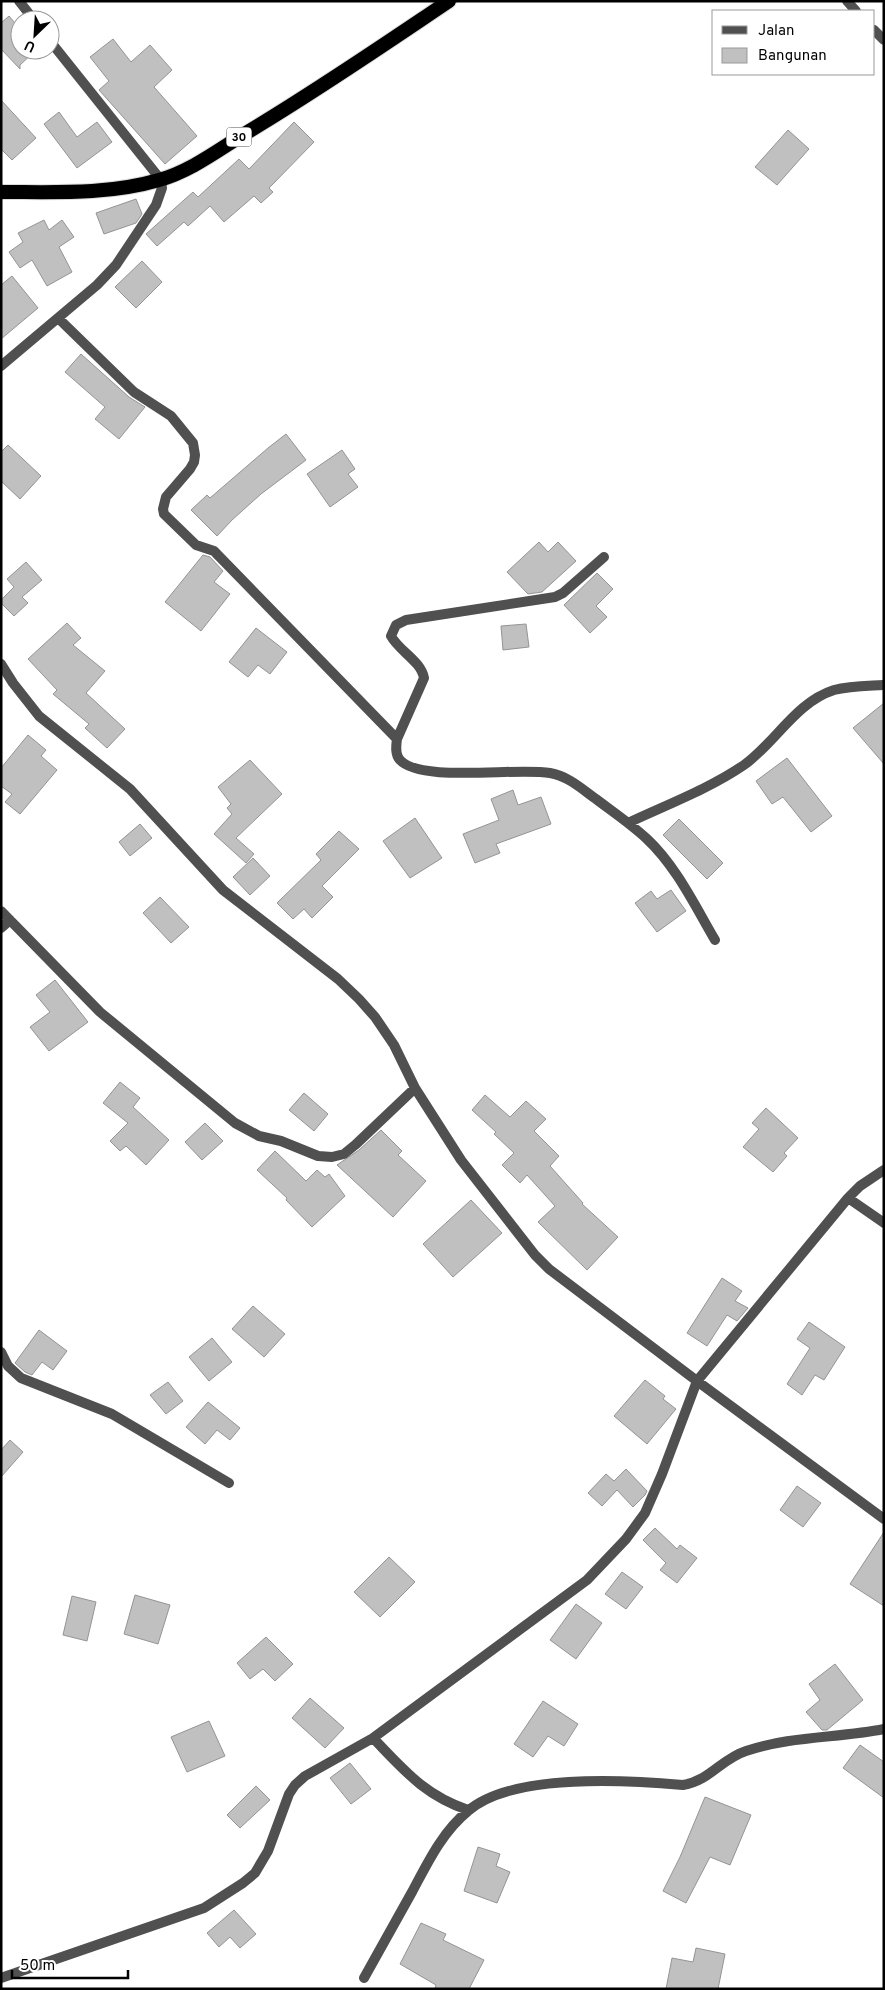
<svg xmlns="http://www.w3.org/2000/svg" width="885" height="1990" viewBox="0 0 885 1990" font-family="Overpass,sans-serif">
<rect width="100%" height="100%" fill="#fff"/>
<path fill="#c0c0c0" stroke="#949494" d="M 9,16 L 20,29 L 20,50 L 36,50 L 20,65 L 20,69 L 1,49 L 1,23 Z
M 113,39 L 131,62 L 150,45 L 172,70 L 154,87 L 197,136 L 165,164 L 99,90 L 109,81 L 90,57 Z
M 1,100 L 36,138 L 12,160 L 1,149 Z
M 59,112 L 77,137 L 97,122 L 112,142 L 77,168 L 44,124 Z
M 294,122 L 314,142 L 269,188 L 273,192 L 261,203 L 254,196 L 224,222 L 210,206 L 188,226 L 184,222 L 157,246 L 146,234 L 193,192 L 198,197 L 239,159 L 249,169 Z
M 788,130 L 809,149 L 777,185 L 755,167 Z
M 136,199 L 142,214 L 136,223 L 104,234 L 96,213 Z
M 44,220 L 49,230 L 62,220 L 74,237 L 59,247 L 72,272 L 47,286 L 32,260 L 20,268 L 9,252 L 23,242 L 18,233 Z
M 142,261 L 162,282 L 136,308 L 115,287 Z
M 12,276 L 38,308 L 1,339 L 1,285 Z
M 81,354 L 129,397 L 145,407 L 119,439 L 95,419 L 105,407 L 65,372 Z
M 286,434 L 306,460 L 261,494 L 232,520 L 217,536 L 191,510 L 207,495 L 210,498 L 268,448 Z
M 8,445 L 41,476 L 20,499 L 1,481 L 1,452 Z
M 342,450 L 355,469 L 348,474 L 358,487 L 330,507 L 307,474 Z
M 539,542 L 548,552 L 558,542 L 576,561 L 542,592 L 528,594 L 507,572 Z
M 203,555 L 210,557 L 223,571 L 214,582 L 230,594 L 201,631 L 165,602 Z
M 26,562 L 42,580 L 22,597 L 28,603 L 14,616 L 1,603 L 1,600 L 14,587 L 7,579 Z
M 597,573 L 613,589 L 596,606 L 607,617 L 590,633 L 564,605 Z
M 67,623 L 81,638 L 73,645 L 105,671 L 86,693 L 125,729 L 107,748 L 85,728 L 89,724 L 53,694 L 57,690 L 28,659 Z
M 526,624 L 529,647 L 503,650 L 501,626 Z
M 256,628 L 287,652 L 270,674 L 258,665 L 248,677 L 229,662 Z
M 884,703 L 884,764 L 853,728 Z
M 28,735 L 46,750 L 41,756 L 57,770 L 20,814 L 5,802 L 12,794 L 1,786 L 1,768 Z
M 787,758 L 832,816 L 811,832 L 783,797 L 772,804 L 756,781 Z
M 250,760 L 282,794 L 236,838 L 254,854 L 246,863 L 214,834 L 232,814 L 227,808 L 231,804 L 218,787 Z
M 513,790 L 518,805 L 541,797 L 551,824 L 496,844 L 500,853 L 475,863 L 463,834 L 499,820 L 491,799 Z
M 415,818 L 442,858 L 410,878 L 383,841 Z
M 679,819 L 723,863 L 707,879 L 663,835 Z
M 140,824 L 152,838 L 130,856 L 119,842 Z
M 339,831 L 359,849 L 322,886 L 333,897 L 312,918 L 304,909 L 293,919 L 277,903 L 321,860 L 316,854 Z
M 253,858 L 270,876 L 250,895 L 233,877 Z
M 671,890 L 686,911 L 657,932 L 635,903 L 651,891 L 657,899 Z
M 160,897 L 189,927 L 171,943 L 143,913 Z
M 55,980 L 88,1022 L 49,1051 L 30,1027 L 50,1012 L 36,995 Z
M 120,1082 L 140,1098 L 133,1107 L 169,1140 L 146,1165 L 126,1146 L 120,1151 L 110,1141 L 128,1123 L 103,1103 Z
M 304,1093 L 328,1114 L 314,1131 L 289,1110 Z
M 485,1095 L 510,1117 L 526,1101 L 546,1119 L 534,1131 L 559,1156 L 550,1166 L 583,1203 L 582,1204 L 618,1237 L 587,1270 L 538,1222 L 555,1206 L 527,1175 L 520,1183 L 502,1165 L 514,1153 L 494,1134 L 496,1132 L 472,1110 Z
M 766,1108 L 798,1138 L 784,1153 L 787,1156 L 773,1172 L 743,1147 L 759,1129 L 752,1123 Z
M 205,1123 L 223,1141 L 202,1160 L 185,1142 Z
M 381,1130 L 402,1151 L 398,1155 L 426,1181 L 393,1217 L 337,1165 L 359,1150 Z
M 275,1151 L 306,1181 L 317,1170 L 325,1177 L 329,1174 L 345,1196 L 312,1227 L 286,1200 L 287,1198 L 257,1170 Z
M 471,1200 L 502,1233 L 453,1277 L 423,1244 Z
M 722,1278 L 742,1291 L 735,1301 L 748,1308 L 737,1321 L 727,1315 L 707,1346 L 687,1333 Z
M 253,1306 L 285,1334 L 264,1357 L 232,1329 Z
M 809,1322 L 845,1347 L 824,1380 L 815,1375 L 802,1395 L 787,1384 L 810,1348 L 797,1339 Z
M 39,1330 L 67,1351 L 53,1370 L 42,1362 L 32,1375 L 25,1372 L 15,1363 Z
M 212,1338 L 232,1362 L 209,1381 L 189,1357 Z
M 645,1380 L 665,1396 L 663,1399 L 676,1409 L 647,1444 L 614,1416 Z
M 168,1382 L 183,1401 L 166,1414 L 150,1395 Z
M 208,1402 L 240,1428 L 230,1440 L 217,1430 L 205,1444 L 186,1427 Z
M 10,1440 L 23,1452 L 1,1477 L 1,1450 Z
M 626,1469 L 647,1491 L 645,1495 L 633,1507 L 617,1490 L 602,1506 L 588,1493 L 606,1474 L 614,1481 Z
M 797,1486 L 821,1503 L 803,1527 L 780,1510 Z
M 655,1528 L 677,1549 L 680,1545 L 697,1558 L 677,1583 L 660,1570 L 666,1563 L 643,1540 Z
M 884,1532 L 884,1606 L 850,1584 Z
M 389,1557 L 415,1582 L 380,1617 L 354,1592 Z
M 622,1572 L 643,1587 L 626,1609 L 605,1594 Z
M 135,1595 L 170,1605 L 158,1644 L 124,1634 Z
M 72,1596 L 96,1602 L 87,1641 L 63,1635 Z
M 576,1604 L 602,1623 L 576,1659 L 550,1640 Z
M 266,1637 L 293,1664 L 275,1681 L 263,1669 L 250,1679 L 237,1663 Z
M 835,1664 L 863,1700 L 827,1730 L 822,1730 L 806,1712 L 820,1700 L 809,1684 Z
M 310,1698 L 344,1728 L 325,1748 L 292,1718 Z
M 543,1701 L 578,1724 L 564,1746 L 548,1736 L 533,1757 L 514,1744 Z
M 209,1721 L 225,1756 L 187,1772 L 171,1737 Z
M 860,1745 L 884,1762 L 884,1798 L 843,1768 Z
M 350,1763 L 371,1789 L 351,1804 L 330,1778 Z
M 256,1786 L 270,1800 L 240,1828 L 227,1815 Z
M 705,1797 L 751,1815 L 730,1865 L 710,1857 L 686,1903 L 663,1891 L 680,1857 Z
M 478,1847 L 500,1854 L 496,1866 L 510,1872 L 497,1903 L 464,1891 Z
M 234,1910 L 256,1934 L 240,1948 L 230,1937 L 219,1947 L 207,1933 Z
M 421,1923 L 446,1934 L 443,1940 L 484,1960 L 469,1989 L 435,1989 L 436,1985 L 400,1964 Z
M 696,1948 L 725,1954 L 718,1989 L 666,1989 L 672,1958 L 693,1962 Z"/>
<g fill="none" stroke-linecap="round" stroke-linejoin="round">
<g stroke="#dbdbdb" stroke-width="16">
<path id="trunk" d="M 1,192 C 54,192 108,195 159,180 C 191,171 218,150 246,133 C 315,92 382,46 449,1"/>
</g>
<path stroke="#505050" stroke-width="10" d="M 19,1 L 34,20
M 847,1 L 856,11
M 874,30 L 884,40
M 58,318 L 134,392 L 171,416 L 193,443 L 195,455 L 194,462 L 190,469 L 166,497 L 163,509 L 164,514 L 196,545 L 214,551 L 397,739
M 1,366 L 97,285 L 116,265 L 156,205 L 162,188 L 161,180 L 50,41
M 604,557 L 563,593 L 555,597 L 406,620 L 396,625 L 391,636 C 399,651 421,661 424,678 L 397,739 C 396,746 395,755 400,760 C 421,783 517,767 550,773 C 568,776 582,789 596,799 C 613,812 631,824 647,839 C 676,866 695,906 715,940
M 1,664 L 13,683 L 39,716 L 130,789 L 223,890 L 338,979 L 359,999 L 375,1017 L 394,1045 L 415,1088 L 461,1160 L 535,1255 L 549,1269 L 697,1381 L 884,1519
M 628,823 C 666,805 709,789 744,765 C 775,743 796,702 834,690 C 850,686 867,686 883,685
M 1,911 L 100,1012 L 235,1123 L 259,1136 L 281,1141 L 318,1156 L 332,1157 L 344,1154 L 355,1145 L 415,1088
M 1,928 L 10,920
M 848,1198 L 884,1223
M 1,1352 L 8,1366 L 21,1378 L 112,1414 L 229,1483
M 373,1738 C 404,1770 424,1795 468,1810
M 1,1978 L 204,1908 L 243,1883 L 255,1873 L 268,1851 L 289,1794 L 295,1785 L 305,1776 L 373,1738 L 587,1580 L 626,1539 L 645,1513 L 662,1474 L 697,1381 L 848,1198 L 860,1186 L 884,1170
M 364,1978 C 380,1949 396,1921 412,1892 C 427,1864 442,1832 468,1811 C 512,1773 627,1780 683,1785 C 711,1780 721,1759 746,1751 C 790,1736 839,1738 884,1729"/>
<use href="#trunk" stroke="#000" stroke-width="14"/>
</g>
<g text-anchor="middle" stroke-width="4.5" stroke-linejoin="round" paint-order="stroke">
<rect fill="#fff" stroke="#4c4c4c" stroke-width="1" x="226.5" y="127.5" width="25" height="19" rx="4"/>
<g font-size="12" font-weight="bold" fill="#000">
<text x="239" y="141">30</text>
</g>
</g>
<rect width="885" height="1990" fill="none" stroke="#000000" stroke-width="5"/>
<rect x="712" y="10" width="162" height="65" fill="#ffffff" stroke="#999999"/>
<rect x="722" y="26" width="25" height="8" fill="#505050" stroke="#999999"/>
<text x="758" y="35" font-size="15" fill="#000000">Jalan</text>
<rect x="722" y="48" width="25" height="15" fill="#c0c0c0" stroke="#999999"/>
<text x="758" y="60" font-size="15" fill="#000000">Bangunan</text>
<g transform="translate(35 35) rotate(205)"><circle r="24" fill="#ffffff" stroke="#999999"/>
<path d="M0-4L9 19L0 12L-9 19Z" fill="#000000"/>
<text y="-8" font-size="14" font-weight="bold" text-anchor="middle" fill="#000000">U</text>
</g>
<path d="M12 1970v8h116v-8" fill="none" stroke="#000000" stroke-width="2.5"/>
<text x="20" y="1970" font-size="15" fill="#000000" stroke="#ffffff" stroke-width="4" paint-order="stroke">50 m</text>
</svg>
